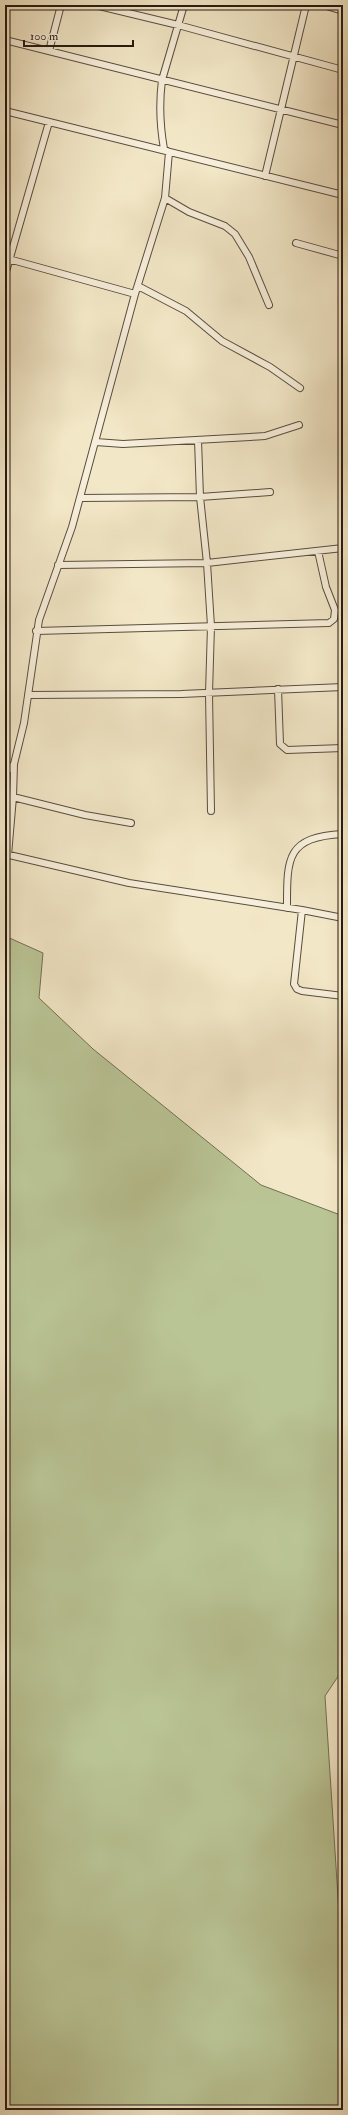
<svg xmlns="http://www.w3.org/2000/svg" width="348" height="2115" viewBox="0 0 348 2115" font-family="'IM FELL Double Pica',serif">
<rect width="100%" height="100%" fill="#f2e7c7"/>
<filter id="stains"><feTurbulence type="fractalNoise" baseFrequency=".005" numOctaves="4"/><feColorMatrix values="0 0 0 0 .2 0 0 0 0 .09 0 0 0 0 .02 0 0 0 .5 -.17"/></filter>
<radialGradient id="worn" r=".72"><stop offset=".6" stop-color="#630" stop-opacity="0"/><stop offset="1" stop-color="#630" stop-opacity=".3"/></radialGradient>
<path fill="#bac596" stroke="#707053" d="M 5,936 L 43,953 L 39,998 L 93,1049 L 261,1185 L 343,1216 L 343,1669 L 325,1696 L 343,1975 L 343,2110 L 5,2110 Z"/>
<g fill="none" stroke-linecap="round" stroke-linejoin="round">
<g stroke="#594d3e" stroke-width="8">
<path id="minor" d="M 95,5 L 178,25 L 343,70
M 323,5 L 343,11
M 5,40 L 343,125
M 49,51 L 61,5
M 5,111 L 343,195
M 265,176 L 306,5
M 165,198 L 189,212 L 225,226 L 235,234 L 249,257 L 269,305
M 296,243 L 343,256
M 5,258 L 135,294
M 5,275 L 49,122
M 138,286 L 186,311 L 222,341 L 270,367 L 300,388
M 198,440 L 200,497 L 207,563 L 211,626 L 209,693 L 211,811
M 96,442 L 123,444 L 250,437 L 265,436 L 299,425
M 80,498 L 200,497 L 270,492
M 58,565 L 207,563 L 343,548
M 36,631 L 329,623 L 334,619 L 335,610 L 326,587 L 318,551
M 278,689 L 280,744 L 287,750 L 343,748
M 28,695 L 181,694 L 343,687
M 5,773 L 14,764 L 24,723 L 39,620 L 72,527 L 135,294 L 165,198 L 169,152 L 164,149 C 160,126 159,103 162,80 L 184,5
M 13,797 L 85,815 L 131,823
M 5,854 L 129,883 L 302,910 L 343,918
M 8,855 L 13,797 L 14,764
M 287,908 C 287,858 286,837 343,834
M 302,910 L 294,984 L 297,989 L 302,991 L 343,996"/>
</g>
<use href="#minor" stroke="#f7efdb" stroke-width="6"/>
</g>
<rect width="348" height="2115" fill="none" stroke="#f2e7c7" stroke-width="20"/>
<rect x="6" y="6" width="336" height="2103" fill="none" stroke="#261a10" stroke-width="2"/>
<rect x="10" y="10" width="328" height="2095" fill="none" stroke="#261a10"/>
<path d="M24 40v6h109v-6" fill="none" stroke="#261a10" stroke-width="2"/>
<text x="30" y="40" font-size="12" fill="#261a10" stroke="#f7efdb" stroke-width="3" paint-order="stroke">100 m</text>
<rect width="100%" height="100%" filter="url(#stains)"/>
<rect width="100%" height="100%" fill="url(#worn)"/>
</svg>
